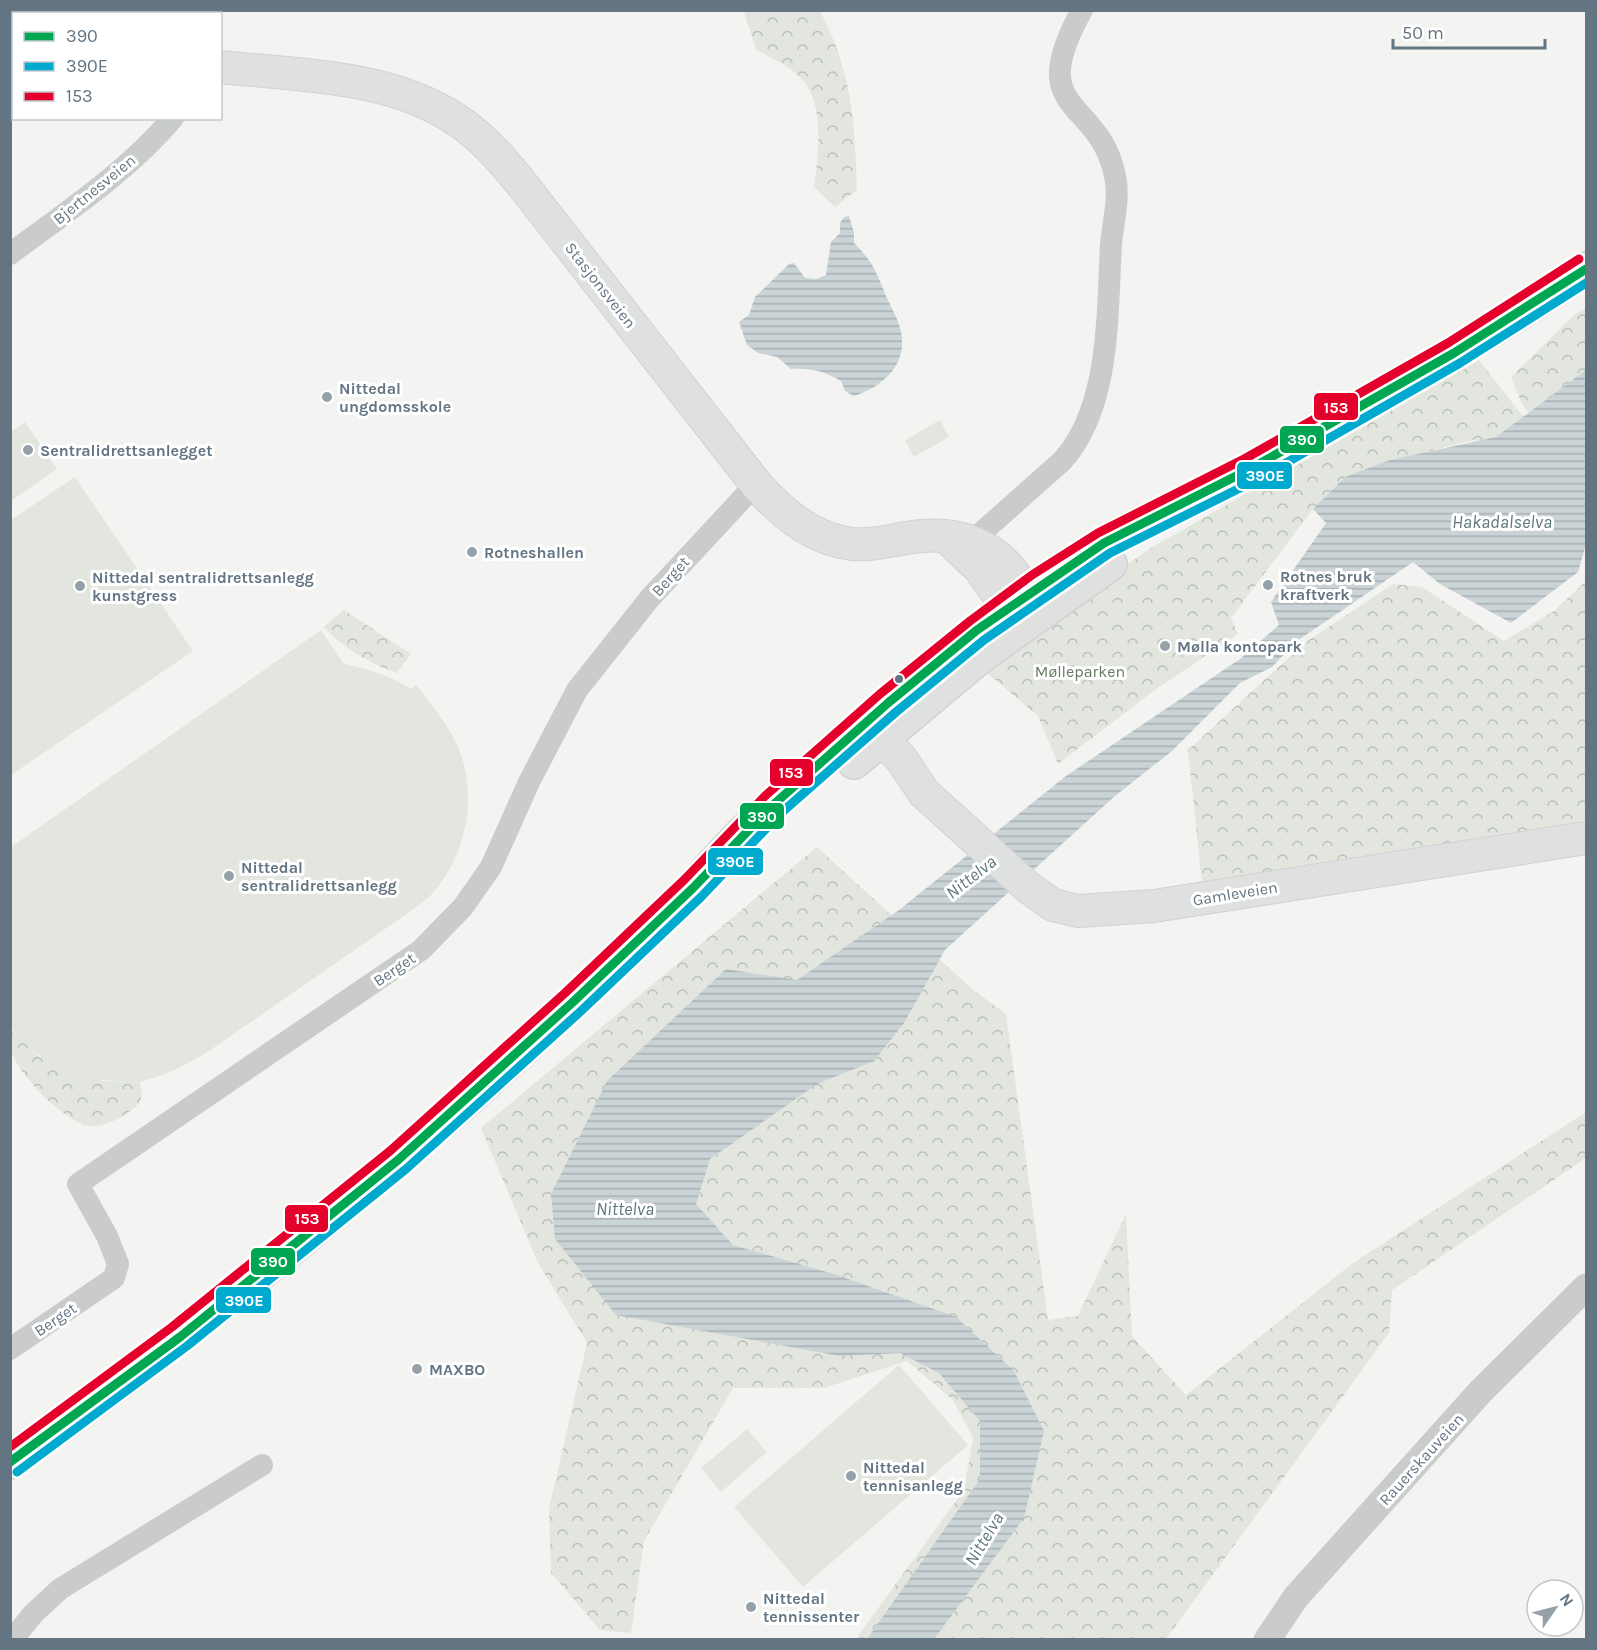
<svg xmlns="http://www.w3.org/2000/svg" width="1597" height="1650" viewBox="0 0 1597 1650" font-family="Karla,sans-serif">
<defs>
<pattern id="forest-crowns" width="20" height="18" patternUnits="userSpaceOnUse" patternTransform="scale(1.5)"><rect width="20" height="18" fill="#e2e6df"/><path d="M2 6a3 3 0 1 1 6 0M12 15a3 3 0 1 1 6 0" fill="none" stroke="#bbbfba"/></pattern>
<pattern id="water-rules" width="6" height="5" patternUnits="userSpaceOnUse" patternTransform="scale(1.5)"><rect width="6" height="5" fill="#cad3d6"/><path d="M0 2.5h6" fill="none" stroke="#a8b0b3"/></pattern>
</defs>
<rect width="100%" height="100%" fill="#f3f4f1"/>
<path fill="url(#forest-crowns)" d="M 744,11 L 820,11 C 852,71 855,123 857,190 L 835,207 L 814,187 C 818,154 826,103 800,77 C 788,65 771,58 756,50 Z
M 1586,308 L 1586,482 L 1522,404 L 1511,377 L 1574,315 Z
M 1479,360 L 1532,428 L 1505,443 L 1474,440 L 1414,455 L 1345,477 L 1313,509 L 1231,618 L 1238,634 L 1155,690 L 1058,764 L 1038,716 L 980,667 L 1151,548 Z
M 1586,581 L 1586,834 L 1203,894 L 1188,750 L 1306,642 L 1393,584 L 1422,587 L 1504,641 L 1554,611 Z
M 344,610 L 411,654 L 397,673 C 367,663 345,648 323,627 Z
M 817,847 L 972,989 L 1006,1014 L 1048,1320 L 1078,1316 L 1126,1214 L 1132,1336 L 1186,1395 L 1353,1263 L 1586,1112 L 1586,1158 L 1392,1290 L 1389,1333 L 1166,1639 L 855,1640 L 964,1490 L 973,1438 L 953,1400 L 907,1361 L 824,1388 L 733,1388 L 644,1541 L 631,1633 L 600,1630 L 551,1573 L 549,1509 L 587,1343 L 538,1263 L 481,1128 Z
M 13,1030 L 39,1057 L 102,1081 L 140,1082 C 141,1089 144,1097 138,1104 C 129,1115 104,1128 89,1126 C 64,1122 18,1074 11,1051 C 9,1045 11,1038 10,1032 Z"/>
<path fill="#e2e6df" d="M 940,420 L 949,437 L 914,457 L 905,440 Z
M 25,422 L 57,469 L 11,501 L 11,432 Z
M 75,477 L 193,651 L 11,775 L 11,520 Z
M 321,630 L 344,664 C 369,669 389,675 411,689 L 416,685 C 430,702 447,723 457,745 C 479,793 467,857 430,896 C 424,902 415,907 408,913 L 209,1051 C 188,1064 167,1075 143,1081 C 135,1083 127,1082 120,1081 C 75,1081 37,1063 11,1026 L 11,847 Z
M 899,1365 L 968,1445 L 803,1587 L 734,1507 Z
M 747,1429 L 767,1452 L 721,1492 L 701,1468 Z"/>
<path fill="url(#water-rules)" d="M 849,216 L 854,233 L 854,243 C 874,263 876,272 887,298 C 892,309 899,321 901,332 C 908,365 882,387 854,396 L 845,391 L 841,381 C 824,371 810,368 791,369 L 777,357 L 758,353 L 747,345 L 739,322 L 749,315 L 755,297 L 789,264 L 794,263 L 805,278 L 816,279 L 826,275 L 831,242 L 840,233 L 840,223 L 844,217 Z
M 1586,370 L 1586,544 L 1578,572 L 1511,623 L 1440,584 L 1413,562 L 1297,641 L 1272,667 L 1240,683 L 1172,751 L 1115,796 L 945,950 L 904,1023 L 874,1061 L 817,1084 L 710,1159 L 696,1204 L 733,1245 L 837,1275 L 956,1317 L 1014,1371 L 1044,1431 L 1024,1518 L 934,1639 L 867,1639 L 980,1479 L 980,1421 L 939,1373 L 900,1353 L 840,1356 L 616,1315 L 555,1239 L 551,1194 L 607,1081 L 726,969 L 797,980 L 899,910 L 1066,776 L 1240,659 L 1279,625 L 1271,602 L 1326,523 L 1313,509 L 1345,477 L 1390,460 L 1496,437 Z"/>
<g fill="none" stroke-linecap="round" stroke-linejoin="round">
<g stroke="#d0d2d2" stroke-width="34">
<path id="secondary" d="M 10,59 L 14,58
M 220,67 C 299,75 389,75 457,120 C 484,138 505,163 525,188 L 756,484 C 779,510 806,534 841,542 C 869,549 894,538 922,536 C 961,533 994,545 1016,577 C 1019,582 1025,587 1027,592 C 1029,600 1028,612 1028,620
M 950,540 L 980,569 L 1007,607 L 1029,621
M 859,728 L 882,738 L 902,760 L 924,793 L 1029,888 L 1053,905 L 1078,911 L 1154,906 L 1586,838"/>
</g>
<g stroke="#d1d2d2" stroke-width="36">
<path id="trunk" d="M 854,762 L 982,655 L 1110,564
M 10,1462 C 163,1354 310,1237 451,1114 C 534,1041 613,964 693,888 C 742,828 801,779 859,728 C 936,660 1015,597 1104,543 C 1139,522 1176,508 1212,490 C 1248,472 1283,450 1318,430 C 1409,380 1500,328 1586,269"/>
</g>
<path stroke="#cacccc" stroke-width="22" d="M 10,254 C 66,212 127,172 173,118
M 962,550 L 1062,461 C 1111,408 1107,312 1111,244 C 1113,221 1120,198 1115,176 C 1099,96 1023,116 1082,10
M 10,1349 L 114,1278 L 118,1264 L 107,1236 L 78,1184 L 421,950 L 463,907 L 491,867 L 529,782 L 577,690 L 650,598 L 756,484
M 12,1640 L 33,1614 L 60,1589 L 262,1465"/>
<path stroke="#cacccc" stroke-width="27" d="M 1267,1640 L 1296,1597 L 1481,1391 L 1586,1287"/>
<use href="#secondary" stroke="#dfe0e0" stroke-width="32"/>
<use href="#trunk" stroke="#dfe0e0" stroke-width="33"/>
<g stroke="#fff" stroke-width="14">
<path id="bus-1" d="M 10,1462 L 180,1337 L 398,1160 L 573,1002 L 693,888 L 773,805 L 888,703 L 977,630 L 1104,543 L 1252,468 L 1454,353 L 1586,269"/>
</g>
<g stroke="#fff" stroke-width="14">
<path id="bus-2" d="M 17,1472 L 187,1346 L 406,1169 L 581,1011 L 701,897 L 781,813 L 896,712 L 984,640 L 1110,553 L 1258,479 L 1460,363 L 1586,283"/>
</g>
<g stroke="#fff" stroke-width="14">
<path id="bus-3" d="M 10,1447 L 172,1327 L 390,1151 L 565,993 L 684,880 L 765,796 L 880,694 L 970,621 L 1032,575 L 1098,533 L 1246,458 L 1448,343 L 1579,259"/>
</g>
<use href="#bus-1" stroke="#00a651" stroke-width="9"/>
<use href="#bus-2" stroke="#00a9ce" stroke-width="9"/>
<use href="#bus-3" stroke="#e4002b" stroke-width="9"/>
</g>
<g fill="#95a1a9" stroke="#fff" stroke-width="2">
<circle cx="327" cy="397" r="6"/>
<circle cx="28" cy="450" r="6"/>
<circle cx="472" cy="552" r="6"/>
<circle cx="1268" cy="585" r="6"/>
<circle cx="80" cy="586" r="6"/>
<circle cx="1165" cy="646" r="6"/>
<circle cx="229" cy="876" r="6"/>
<circle cx="417" cy="1369" r="6"/>
<circle cx="851" cy="1476" r="6"/>
<circle cx="751" cy="1607" r="6"/>
</g>
<circle fill="#637482" stroke="#fff" stroke-width="2" cx="899" cy="679" r="5"/>
<g text-anchor="middle" stroke-width="6" stroke-linejoin="round" paint-order="stroke">
<g font-size="16" fill="#637482" stroke="#fff">
<text transform="translate(94 189) rotate(-39)" y="6">Bjertnesveien</text>
<text transform="translate(601 285) rotate(52)" y="6">Stasjonsveien</text>
<text transform="translate(670 576) rotate(-48)" y="6">Berget</text>
<text transform="translate(1235 893) rotate(-9)" y="6">Gamleveien</text>
<text transform="translate(394 969) rotate(-34)" y="6">Berget</text>
<text transform="translate(55 1319) rotate(-34)" y="6">Berget</text>
<text transform="translate(1421 1459) rotate(-48)" y="6">Rauerskauveien</text>
</g>
<g font-size="16" font-weight="bold" fill="#637482" stroke="#fff" text-anchor="start">
<text x="339" y="394">Nittedal<tspan x="339" dy="18">ungdomsskole</tspan></text>
<text x="40" y="456">Sentralidrettsanlegget</text>
<text x="484" y="558">Rotneshallen</text>
<text x="1280" y="582">Rotnes bruk<tspan x="1280" dy="18">kraftverk</tspan></text>
<text x="92" y="583">Nittedal sentralidrettsanlegg<tspan x="92" dy="18">kunstgress</tspan></text>
<text x="1177" y="652">Mølla kontopark</text>
<text x="241" y="873">Nittedal<tspan x="241" dy="18">sentralidrettsanlegg</tspan></text>
<text x="429" y="1375">MAXBO</text>
<text x="863" y="1473">Nittedal<tspan x="863" dy="18">tennisanlegg</tspan></text>
<text x="763" y="1604">Nittedal<tspan x="763" dy="18">tennissenter</tspan></text>
</g>
<g font-size="16" fill="#667962" stroke="#fff">
<text x="1080" y="677">Mølleparken</text>
</g>
<g font-size="18" font-style="italic" fill="#5e777f" stroke="#fff">
<text x="1502" y="528">Hakadalselva</text>
<text transform="translate(971 877) rotate(-38)" y="6">Nittelva</text>
<text x="625" y="1215">Nittelva</text>
<text transform="translate(984 1539) rotate(-59)" y="6">Nittelva</text>
</g>
</g>
<g stroke="#fff" stroke-width="2">
<rect x="1313" y="392" width="46" height="29" rx="6" fill="#e4002b"/>
<rect x="1279" y="425" width="46" height="29" rx="6" fill="#00a651"/>
<rect x="1236" y="461" width="57" height="29" rx="6" fill="#00a9ce"/>
<rect x="769" y="758" width="45" height="29" rx="6" fill="#e4002b"/>
<rect x="739" y="802" width="46" height="28" rx="6" fill="#00a651"/>
<rect x="707" y="847" width="57" height="29" rx="6" fill="#00a9ce"/>
<rect x="284" y="1204" width="45" height="29" rx="6" fill="#e4002b"/>
<rect x="250" y="1247" width="46" height="29" rx="6" fill="#00a651"/>
<rect x="215" y="1286" width="57" height="28" rx="6" fill="#00a9ce"/>
</g>
<g font-size="16" text-anchor="middle" font-weight="bold" fill="#fff">
<text x="1336" y="413">153</text>
<text x="1302" y="445">390</text>
<text x="1265" y="481">390E</text>
<text x="791" y="778">153</text>
<text x="762" y="822">390</text>
<text x="735" y="867">390E</text>
<text x="307" y="1224">153</text>
<text x="273" y="1267">390</text>
<text x="244" y="1306">390E</text>
</g>
<rect width="1597" height="1650" fill="none" stroke="#637482" stroke-width="24"/>
<rect x="12" y="12" width="210" height="108" fill="#ffffff" stroke="#c1c7cd" stroke-width="1.5"/>
<rect x="24" y="32" width="30" height="9" fill="#00a651" stroke="#c1c7cd" stroke-width="1.5"/>
<text x="66" y="42" font-size="18" fill="#637482">390</text>
<rect x="24" y="62" width="30" height="9" fill="#00a9ce" stroke="#c1c7cd" stroke-width="1.5"/>
<text x="66" y="72" font-size="18" fill="#637482">390E</text>
<rect x="24" y="92" width="30" height="9" fill="#e4002b" stroke="#c1c7cd" stroke-width="1.5"/>
<text x="66" y="102" font-size="18" fill="#637482">153</text>
<g transform="translate(1555 1608) rotate(55)"><circle r="28" fill="#ffffff" stroke="#c1c7cd" stroke-width="1.5"/>
<path d="M0-4.5L10 22L0 15L-10 22Z" fill="#95a1a9"/>
<text y="-9" font-size="16" font-weight="bold" text-anchor="middle" fill="#637482">N</text>
</g>
<path d="M1393 39v9h152v-9" fill="none" stroke="#637482" stroke-width="3"/>
<text x="1402" y="39" font-size="18" fill="#637482" stroke="#ffffff" stroke-width="4.5" paint-order="stroke">50 m</text>
</svg>
